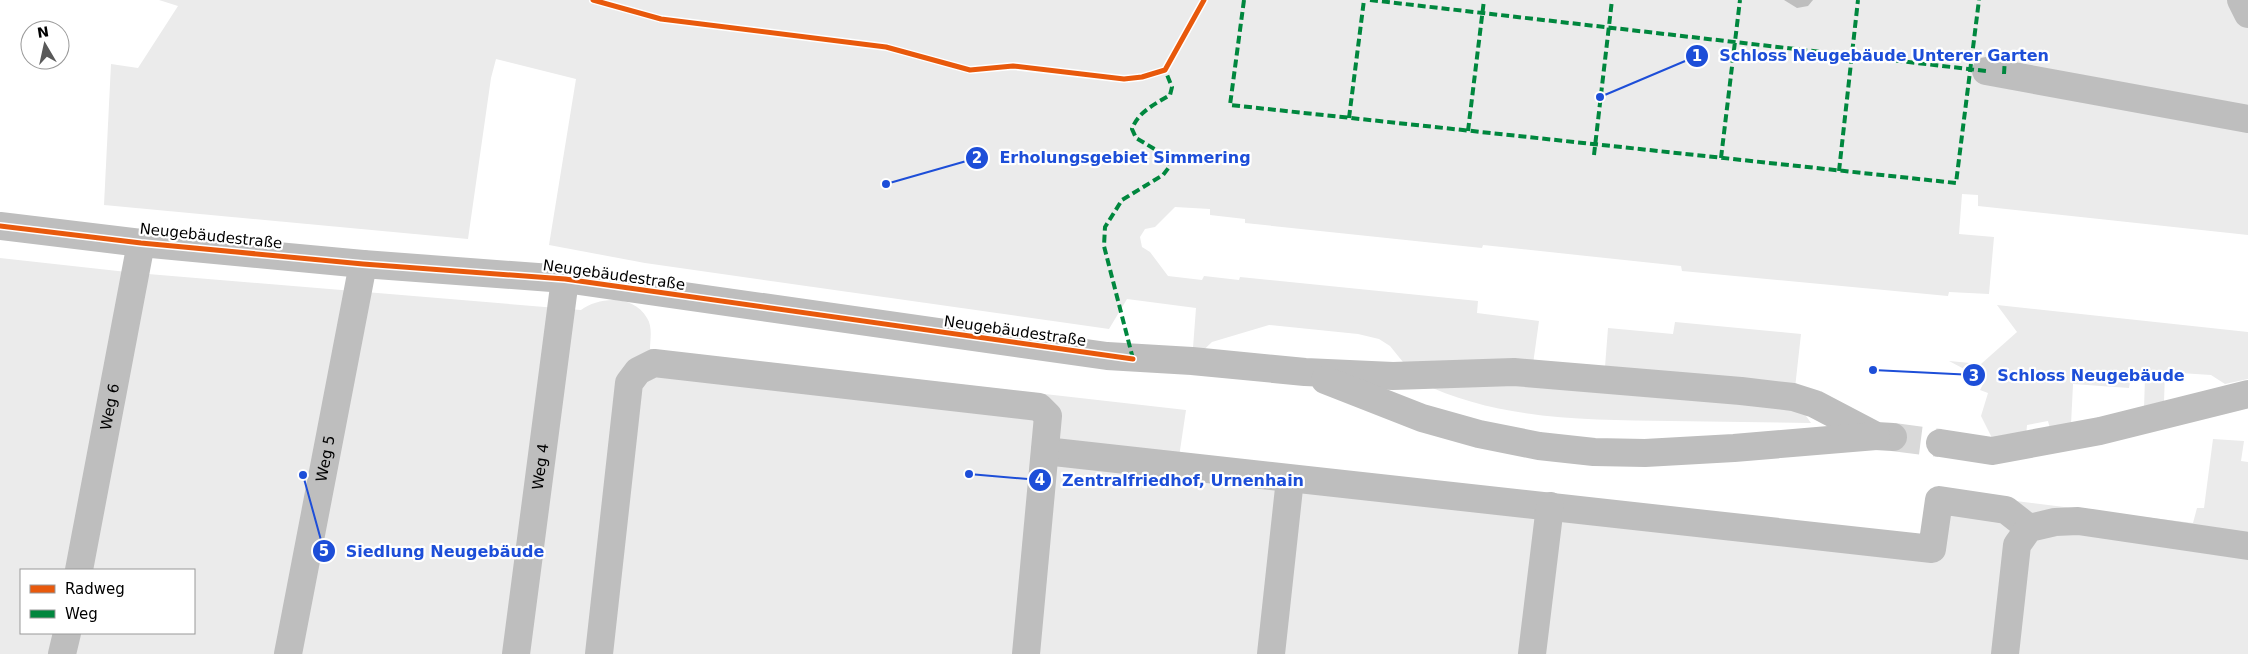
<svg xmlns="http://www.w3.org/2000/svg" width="2248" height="654" viewBox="0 0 2248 654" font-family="'DejaVu Sans',sans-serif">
<rect width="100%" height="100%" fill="#fff"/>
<path fill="#ebebeb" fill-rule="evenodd" d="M 159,0 L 2248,0 L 2248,235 L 1978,206 L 1978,195 L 1962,194 L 1959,234 L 1994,237 L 1989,294 L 1949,292 L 1948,296 L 1682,271 L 1681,266 L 1483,245 L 1482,248 L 1245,223 L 1245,219 L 1210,215 L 1210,209 L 1175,207 L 1155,227 L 1145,229 L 1140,237 L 1142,247 L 1150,252 L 1168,276 L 1202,280 L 1204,276 L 1239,280 L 1240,277 L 1478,301 L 1477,313 L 1539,321 L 1533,364 L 1407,367 L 1390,346 L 1379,339 L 1358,334 L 1269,325 L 1212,342 L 1192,361 L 1196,308 L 1127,299 L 1109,329 L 645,263 L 549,245 L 576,79 L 496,59 L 491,78 L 468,239 L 104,205 L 111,64 L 138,68 L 178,6 Z
M 0,258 L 136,273 L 581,310 C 600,296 634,295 647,318 C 653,327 650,340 650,349 L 1186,410 L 1179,457 L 1929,540 L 1935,491 L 2193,523 L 2197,508 L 2204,508 L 2213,439 L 2244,441 L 2241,461 L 2248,462 L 2248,654 L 0,654 ZM 21,570 L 194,570 L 194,633 L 21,633 Z
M 1997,305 L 2248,332 L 2248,379 L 2225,384 L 2211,375 L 2165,372 L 2164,402 L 2144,409 L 2145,377 L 2131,376 L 2129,388 L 2073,384 L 2071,425 L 2050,429 L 2048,421 L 2027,425 L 2026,436 L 1994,442 L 1981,416 L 1988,393 L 1980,390 L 1985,380 L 1949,361 L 1981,364 L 2017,332 Z
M 1675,322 L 1801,334 L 1795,388 L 1605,367 L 1608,328 L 1673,334 Z
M 1514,379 L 1799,406 L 1811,423 C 1764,422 1717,422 1670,421 C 1586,420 1496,420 1420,382 Z"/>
<path fill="#bebebe" d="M 1784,0 L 1813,0 L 1808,6 L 1797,8 Z"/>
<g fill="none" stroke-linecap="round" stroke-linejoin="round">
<path stroke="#d9d9d9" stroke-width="28" stroke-dasharray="28 14" stroke-linecap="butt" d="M 1893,437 L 1940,443"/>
<g stroke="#bebebe" stroke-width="28">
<path d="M 2241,0 L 2248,14"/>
<path d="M 1986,71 L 2248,119"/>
<path d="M 0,226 L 141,243 L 363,264 L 565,279 L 1107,356 L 1192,361 L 1305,372 L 1393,376 L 1514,372 L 1741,391 L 1793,397 L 1815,404 L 1876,436 L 1893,437"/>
<path d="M 1325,380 L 1422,418 L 1479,434 L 1539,446 L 1594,452 L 1645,453 L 1734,448 L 1876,436"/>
<path d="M 1940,443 L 1992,451 L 2100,431 L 2248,394"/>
<path d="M 1045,451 C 1341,485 1637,516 1932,549 L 1939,500 L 2006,510 L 2029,528"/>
<path id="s1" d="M 79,570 L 141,243"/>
<path d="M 62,654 L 67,633"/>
<path id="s2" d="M 288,654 L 363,264"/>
<path id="s3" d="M 516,654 L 565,279"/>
<path d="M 599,654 L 629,383 L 638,371 L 654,363 L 1039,407 L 1048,416 L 1026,654"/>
<path d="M 1271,654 L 1290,479"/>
<path d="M 1532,654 L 1550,506"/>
<path d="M 2005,654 L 2017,545 L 2029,528 L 2055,522 L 2078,521 L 2248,546"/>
</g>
<path stroke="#00873e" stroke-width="4" stroke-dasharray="8 4" stroke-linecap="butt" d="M 1244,0 L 1230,105 L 1956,183 L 1979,0
M 1370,0 L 1986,71
M 2004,74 L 2005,57
M 1349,118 L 1364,0
M 1468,131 L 1484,0
M 1594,155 L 1612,0
M 1721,158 L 1740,0
M 1839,171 L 1858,0
M 1133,359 L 1104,246 L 1105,227 L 1122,200 L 1163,175 L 1170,166 L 1168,157 L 1136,138 L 1132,129 C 1138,112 1155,104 1170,95 L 1172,87 L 1165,70"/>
<g stroke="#fff" stroke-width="8">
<path id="cycleway" d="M 593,0 L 661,19 L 886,47 L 970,70 L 1013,66 L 1124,79 L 1142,77 L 1165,70 L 1204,0
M 0,226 L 141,243 L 363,264 L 565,279 L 1133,359"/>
</g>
<use href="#cycleway" stroke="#e8590c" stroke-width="5"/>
</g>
<g text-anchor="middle" stroke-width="4.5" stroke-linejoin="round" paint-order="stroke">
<g font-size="15" fill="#000" stroke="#fff">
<text transform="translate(211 236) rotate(6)" y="5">Neugebäudestraße</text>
<text transform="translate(614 275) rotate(8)" y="5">Neugebäudestraße</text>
<text transform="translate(1015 331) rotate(8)" y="5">Neugebäudestraße</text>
<text dy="5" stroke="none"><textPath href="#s1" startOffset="166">Weg 6</textPath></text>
<text dy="5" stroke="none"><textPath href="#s2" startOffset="199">Weg 5</textPath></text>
<text dy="5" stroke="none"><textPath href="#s3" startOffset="189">Weg 4</textPath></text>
</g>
</g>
<path fill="none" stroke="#1d4ed8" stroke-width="2" d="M1600 97L1697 56M886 184L977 158M1873 370L1974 375M969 474L1040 480M303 475L324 551"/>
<g fill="#1d4ed8" stroke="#fff" stroke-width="2">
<circle cx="1600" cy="97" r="5"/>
<circle cx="886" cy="184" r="5"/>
<circle cx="1873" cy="370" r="5"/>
<circle cx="969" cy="474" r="5"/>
<circle cx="303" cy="475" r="5"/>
<circle cx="1697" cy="56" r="12"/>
<circle cx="977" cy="158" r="12"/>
<circle cx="1974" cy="375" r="12"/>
<circle cx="1040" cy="480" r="12"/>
<circle cx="324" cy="551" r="12"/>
</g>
<g font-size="15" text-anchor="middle" font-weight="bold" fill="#fff">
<text x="1697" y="61">1</text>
<text x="977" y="163">2</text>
<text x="1974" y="381">3</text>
<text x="1040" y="485">4</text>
<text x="324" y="556">5</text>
</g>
<g font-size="16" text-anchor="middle" font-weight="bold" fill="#1d4ed8" stroke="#fff" stroke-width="4.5" stroke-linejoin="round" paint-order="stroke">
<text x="1884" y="61">Schloss Neugebäude Unterer Garten</text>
<text x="1125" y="163">Erholungsgebiet Simmering</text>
<text x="2091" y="381">Schloss Neugebäude</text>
<text x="1183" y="486">Zentralfriedhof, Urnenhain</text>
<text x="445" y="557">Siedlung Neugebäude</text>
</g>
<rect x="20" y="569" width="175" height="65" fill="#ffffff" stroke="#999999"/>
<rect x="30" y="585" width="25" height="8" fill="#e8590c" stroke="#999999"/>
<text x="65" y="594" font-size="15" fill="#000000">Radweg</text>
<rect x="30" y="610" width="25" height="8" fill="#00873e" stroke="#999999"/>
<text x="65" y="619" font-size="15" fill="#000000">Weg</text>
<g transform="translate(45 45) rotate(351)"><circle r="24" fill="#ffffff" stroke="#999999"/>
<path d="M0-4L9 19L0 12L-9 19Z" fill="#595959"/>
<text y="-8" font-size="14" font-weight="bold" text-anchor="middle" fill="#000000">N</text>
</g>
</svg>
